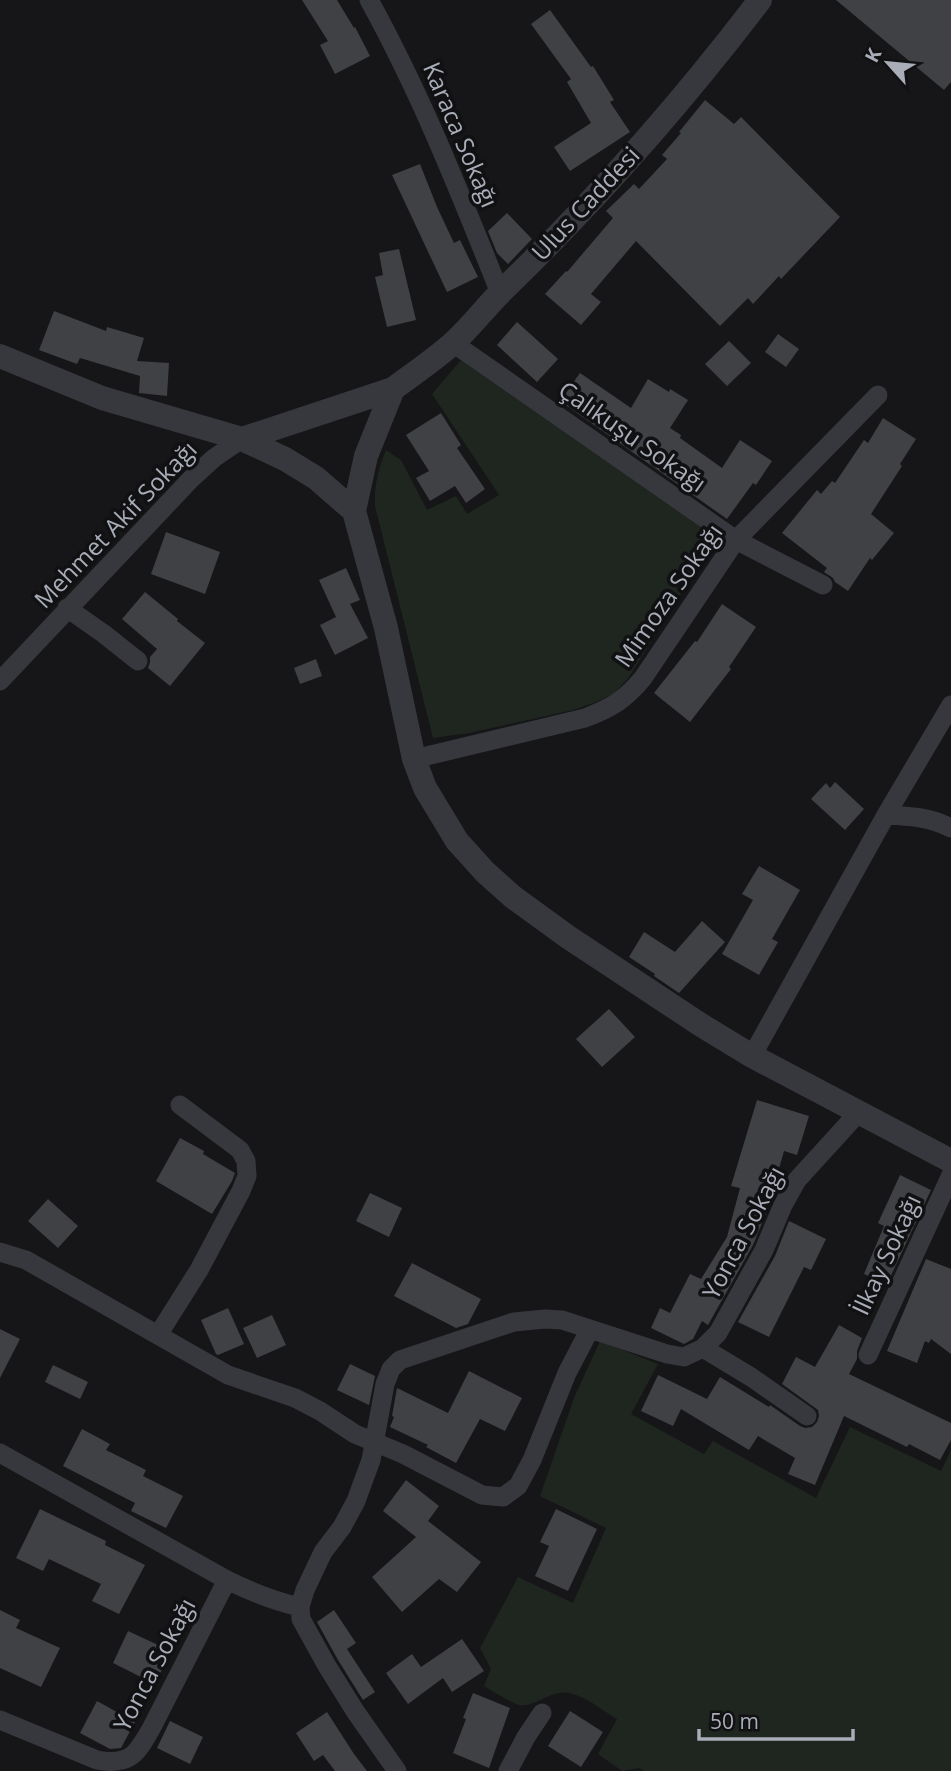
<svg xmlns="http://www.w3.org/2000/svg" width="951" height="1771" viewBox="0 0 951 1771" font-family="'Open Sans',sans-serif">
<rect width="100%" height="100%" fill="#161618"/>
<path fill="#1e261f" d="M 461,360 L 717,536 L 629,677 L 615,693 L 596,702 L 573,710 L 469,733 L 433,738 L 375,506 C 374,485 378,470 386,450 L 401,460 L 427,510 L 456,496 L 467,514 L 499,495 L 432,394 Z
M 600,1341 L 658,1364 L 631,1414 L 704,1454 L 713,1441 L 816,1498 L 850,1427 L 941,1471 L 951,1450 L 951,1771 L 645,1771 L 639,1768 L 622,1771 L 598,1754 L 617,1719 C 603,1711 588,1698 573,1694 C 552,1687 537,1708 519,1705 C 511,1703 491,1690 484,1686 L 491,1669 L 480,1648 L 518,1577 L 573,1603 L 606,1528 L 540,1496 L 574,1398 Z"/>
<path fill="#404145" d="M 302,0 L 337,0 L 354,28 L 355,27 L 370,56 L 335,74 L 320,45 L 328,41 Z
M 836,0 L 951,0 L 951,82 L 944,90 Z
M 550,10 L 591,67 L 593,66 L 614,100 L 610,102 L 630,132 L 570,171 L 554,147 L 591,123 L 567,82 L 571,79 L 531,24 Z
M 705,100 L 734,124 L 741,117 L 840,217 L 781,279 L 779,276 L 753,304 L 748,298 L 720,326 L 636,241 L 591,294 L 601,302 L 581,325 L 545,294 L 566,271 L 567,272 L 613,218 L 606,211 L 634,184 L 639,189 L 667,159 L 662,155 L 681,133 L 679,132 Z
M 420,164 L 437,207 L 454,243 L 460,240 L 478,277 L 447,292 L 392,175 Z
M 507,213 L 532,239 L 508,264 L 497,253 L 488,231 Z
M 399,249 L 416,320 L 387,327 L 375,277 L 383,275 L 379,253 Z
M 54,311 L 106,331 L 107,327 L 144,338 L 137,361 L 169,363 L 167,396 L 139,393 L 140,376 L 80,358 L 77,364 L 39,350 Z
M 517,322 L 558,359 L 537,382 L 497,345 Z
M 778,334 L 799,349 L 786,367 L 765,352 Z
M 729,341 L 751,363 L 727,386 L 705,364 Z
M 580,373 L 631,408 L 648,379 L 669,392 L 670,389 L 688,400 L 670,428 L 681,435 L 680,438 L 722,468 L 740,440 L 772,461 L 756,485 L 753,483 L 727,519 L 560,401 Z
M 441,413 L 461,445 L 457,448 L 485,489 L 466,503 L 455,486 L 430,501 L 416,478 L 429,471 L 406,435 Z
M 883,418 L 916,439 L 900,464 L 902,466 L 871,514 L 894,533 L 872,560 L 870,558 L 848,591 L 835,582 L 833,578 L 824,572 L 827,568 L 782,533 L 817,490 L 821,494 L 832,481 L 835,483 L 864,440 L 868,443 Z
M 166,532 L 220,552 L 205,594 L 151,574 Z
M 346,568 L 360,600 L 350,604 L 368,638 L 335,655 L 320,625 L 336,617 L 319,580 Z
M 145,592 L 178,619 L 177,621 L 205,643 L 170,686 L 148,668 L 150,662 L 150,657 L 157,649 L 122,619 Z
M 722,604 L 756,627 L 729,667 L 731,669 L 690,722 L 654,693 L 695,641 L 697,642 Z
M 316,659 L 322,676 L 300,684 L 294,668 Z
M 835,782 L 864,809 L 845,830 L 811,799 L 826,783 L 830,788 Z
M 759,866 L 800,890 L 772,939 L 778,942 L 759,975 L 722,954 L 753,900 L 742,894 Z
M 702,921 L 725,942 L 679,993 L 654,976 L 655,974 L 629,957 L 644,932 L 675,952 Z
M 609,1009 L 635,1037 L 602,1067 L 576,1039 Z
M 757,1100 L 809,1116 L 797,1155 L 784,1151 L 767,1211 L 753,1245 L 708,1325 L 702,1321 L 693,1339 L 684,1344 L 651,1328 L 660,1308 L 670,1313 L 690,1274 L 701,1279 L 727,1237 L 740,1188 L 731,1186 Z
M 180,1138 L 204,1151 L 203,1154 L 235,1173 L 232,1181 L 212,1214 L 156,1181 Z
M 900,1175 L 931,1190 L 887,1284 L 864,1274 L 884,1226 L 878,1223 Z
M 370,1193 L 402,1208 L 389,1237 L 356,1221 Z
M 48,1199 L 78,1226 L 58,1248 L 28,1221 Z
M 789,1221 L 826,1239 L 811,1270 L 804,1267 L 769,1337 L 738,1322 L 775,1256 Z
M 926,1259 L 951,1269 L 951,1354 L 931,1339 L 929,1343 L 925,1341 L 917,1363 L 887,1351 Z
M 412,1263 L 481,1299 L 468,1324 L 456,1328 L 394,1296 Z
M 228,1308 L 244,1344 L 218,1355 L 216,1354 L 201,1320 Z
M 272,1315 L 286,1345 L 257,1358 L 243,1328 Z
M 839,1325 L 862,1338 L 857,1351 L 857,1359 L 849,1374 L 951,1423 L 951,1440 L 940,1460 L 909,1444 L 907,1447 L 844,1416 L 815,1485 L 788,1474 L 795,1458 L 758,1436 L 749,1450 L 681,1409 L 673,1426 L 641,1411 L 658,1375 L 707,1399 L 720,1377 L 769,1407 L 770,1405 L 800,1426 L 805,1428 L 812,1427 L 817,1422 L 819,1416 L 818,1410 L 782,1384 L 796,1357 L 815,1367 Z
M 0,1329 L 20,1339 L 0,1378 Z
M 350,1364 L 375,1376 L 369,1405 L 337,1390 Z
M 53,1365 L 88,1382 L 80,1399 L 45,1382 Z
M 469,1371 L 522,1398 L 505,1431 L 480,1419 L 456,1463 L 426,1447 L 428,1445 L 390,1427 L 394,1417 L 392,1416 L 397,1388 L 448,1413 Z
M 82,1429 L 110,1444 L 106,1450 L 146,1470 L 143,1476 L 183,1496 L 166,1528 L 131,1511 L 135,1503 L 63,1466 Z
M 406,1480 L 439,1506 L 428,1521 L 481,1562 L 457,1592 L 439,1579 L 402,1612 L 372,1577 L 416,1537 L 383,1511 Z
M 40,1509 L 106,1541 L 105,1545 L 145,1565 L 119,1614 L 92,1601 L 101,1584 L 49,1559 L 43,1571 L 16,1558 Z
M 556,1509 L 597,1529 L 568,1591 L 535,1576 L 549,1546 L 540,1542 Z
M 0,1610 L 20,1620 L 16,1628 L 60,1648 L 41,1687 L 0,1668 Z
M 334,1610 L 356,1643 L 347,1649 L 375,1692 L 363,1700 L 338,1660 L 317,1622 Z
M 128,1631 L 171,1651 L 155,1684 L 113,1663 Z
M 462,1639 L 484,1671 L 452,1692 L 443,1678 L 408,1704 L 386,1673 L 412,1654 L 421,1667 Z
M 473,1693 L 510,1708 L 489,1768 L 453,1753 L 466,1719 L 463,1718 Z
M 97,1701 L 135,1722 L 121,1748 L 110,1749 L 80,1733 Z
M 570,1711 L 603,1732 L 581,1767 L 548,1746 Z
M 327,1712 L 354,1754 L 367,1771 L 335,1771 L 323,1755 L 314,1761 L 296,1733 Z
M 170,1721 L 203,1737 L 190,1764 L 157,1748 Z"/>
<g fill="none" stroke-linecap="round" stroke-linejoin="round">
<path stroke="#37383d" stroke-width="19" d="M 369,0 C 421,94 460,193 500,293
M 453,343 L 736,540 L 823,585
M 67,608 L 104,634 L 138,661
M 0,681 L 191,479 L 214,458 L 242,439
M 414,759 L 585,718 C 611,708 625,700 643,678 L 736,540 L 878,395
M 886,815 C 909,816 930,817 951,828
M 752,1056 L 886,815 L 951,705
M 0,1252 L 26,1260 L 228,1375 L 295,1398 L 320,1411 L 355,1434 L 403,1454 L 482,1495 L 503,1497 L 518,1486 L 532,1460 L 567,1373 L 590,1329
M 158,1335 L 199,1270 L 241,1191 L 247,1176 L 246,1161 L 240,1150 L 180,1105
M 703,1348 L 751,1377 L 807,1416
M 868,1355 L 951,1175
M 0,1453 L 227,1580 C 251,1592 273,1601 300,1607
M 0,1720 L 97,1760 C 130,1766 137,1754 152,1727 L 227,1580
M 397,1771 L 355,1711 L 327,1666 L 301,1619 L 300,1607 L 305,1590 L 323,1552 L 342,1527 L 356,1501 L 371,1460 L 385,1384 L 391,1369 L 400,1360 L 514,1322 L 545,1319 L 562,1320 L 667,1354 L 684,1357 L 703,1348 L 718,1333 L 764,1250 L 783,1205 L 797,1180 L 859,1112
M 508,1771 L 526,1737 L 542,1713"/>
<path stroke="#37383d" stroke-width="24" d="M 0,356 L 102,398 L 242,439 L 285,459 L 316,478 L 354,511 L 386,628 L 414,759 L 425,788 L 457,841 L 485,872 L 513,897 L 568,937 L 701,1025 L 752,1056 L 951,1161
M 393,389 C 413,374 434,360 452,344 C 472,326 488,304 507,286 C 599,197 683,101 760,0
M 242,439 L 393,389 L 366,456 L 354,511"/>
</g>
<g text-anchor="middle" stroke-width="7" stroke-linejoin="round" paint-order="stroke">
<g font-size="24" fill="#a8adb8" stroke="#111113">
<text transform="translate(460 135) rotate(67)" y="8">Karaca Sokağı</text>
<text transform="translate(586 204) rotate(-47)" y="8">Ulus Caddesi</text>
<text transform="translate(632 437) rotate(35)" y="8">Çalıkuşu Sokağı</text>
<text transform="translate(116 525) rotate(-46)" y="8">Mehmet Akif Sokağı</text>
<text transform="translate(669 596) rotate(-55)" y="8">Mimoza Sokağı</text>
<text transform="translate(744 1233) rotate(-62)" y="8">Yonca Sokağı</text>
<text transform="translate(887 1255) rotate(-65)" y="8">İlkay Sokağı</text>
<text transform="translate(155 1665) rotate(-62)" y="8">Yonca Sokağı</text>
</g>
</g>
<g transform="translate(888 63) rotate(297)" stroke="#111113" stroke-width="5" paint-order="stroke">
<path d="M0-5L12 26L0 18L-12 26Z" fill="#a8adb8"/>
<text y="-10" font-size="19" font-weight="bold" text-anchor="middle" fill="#a8adb8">K</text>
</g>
<path d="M699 1729v10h154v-10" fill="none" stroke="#a8adb8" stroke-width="3.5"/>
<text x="710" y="1729" font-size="21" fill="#a8adb8" stroke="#111113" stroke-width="5" paint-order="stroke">50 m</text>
</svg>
